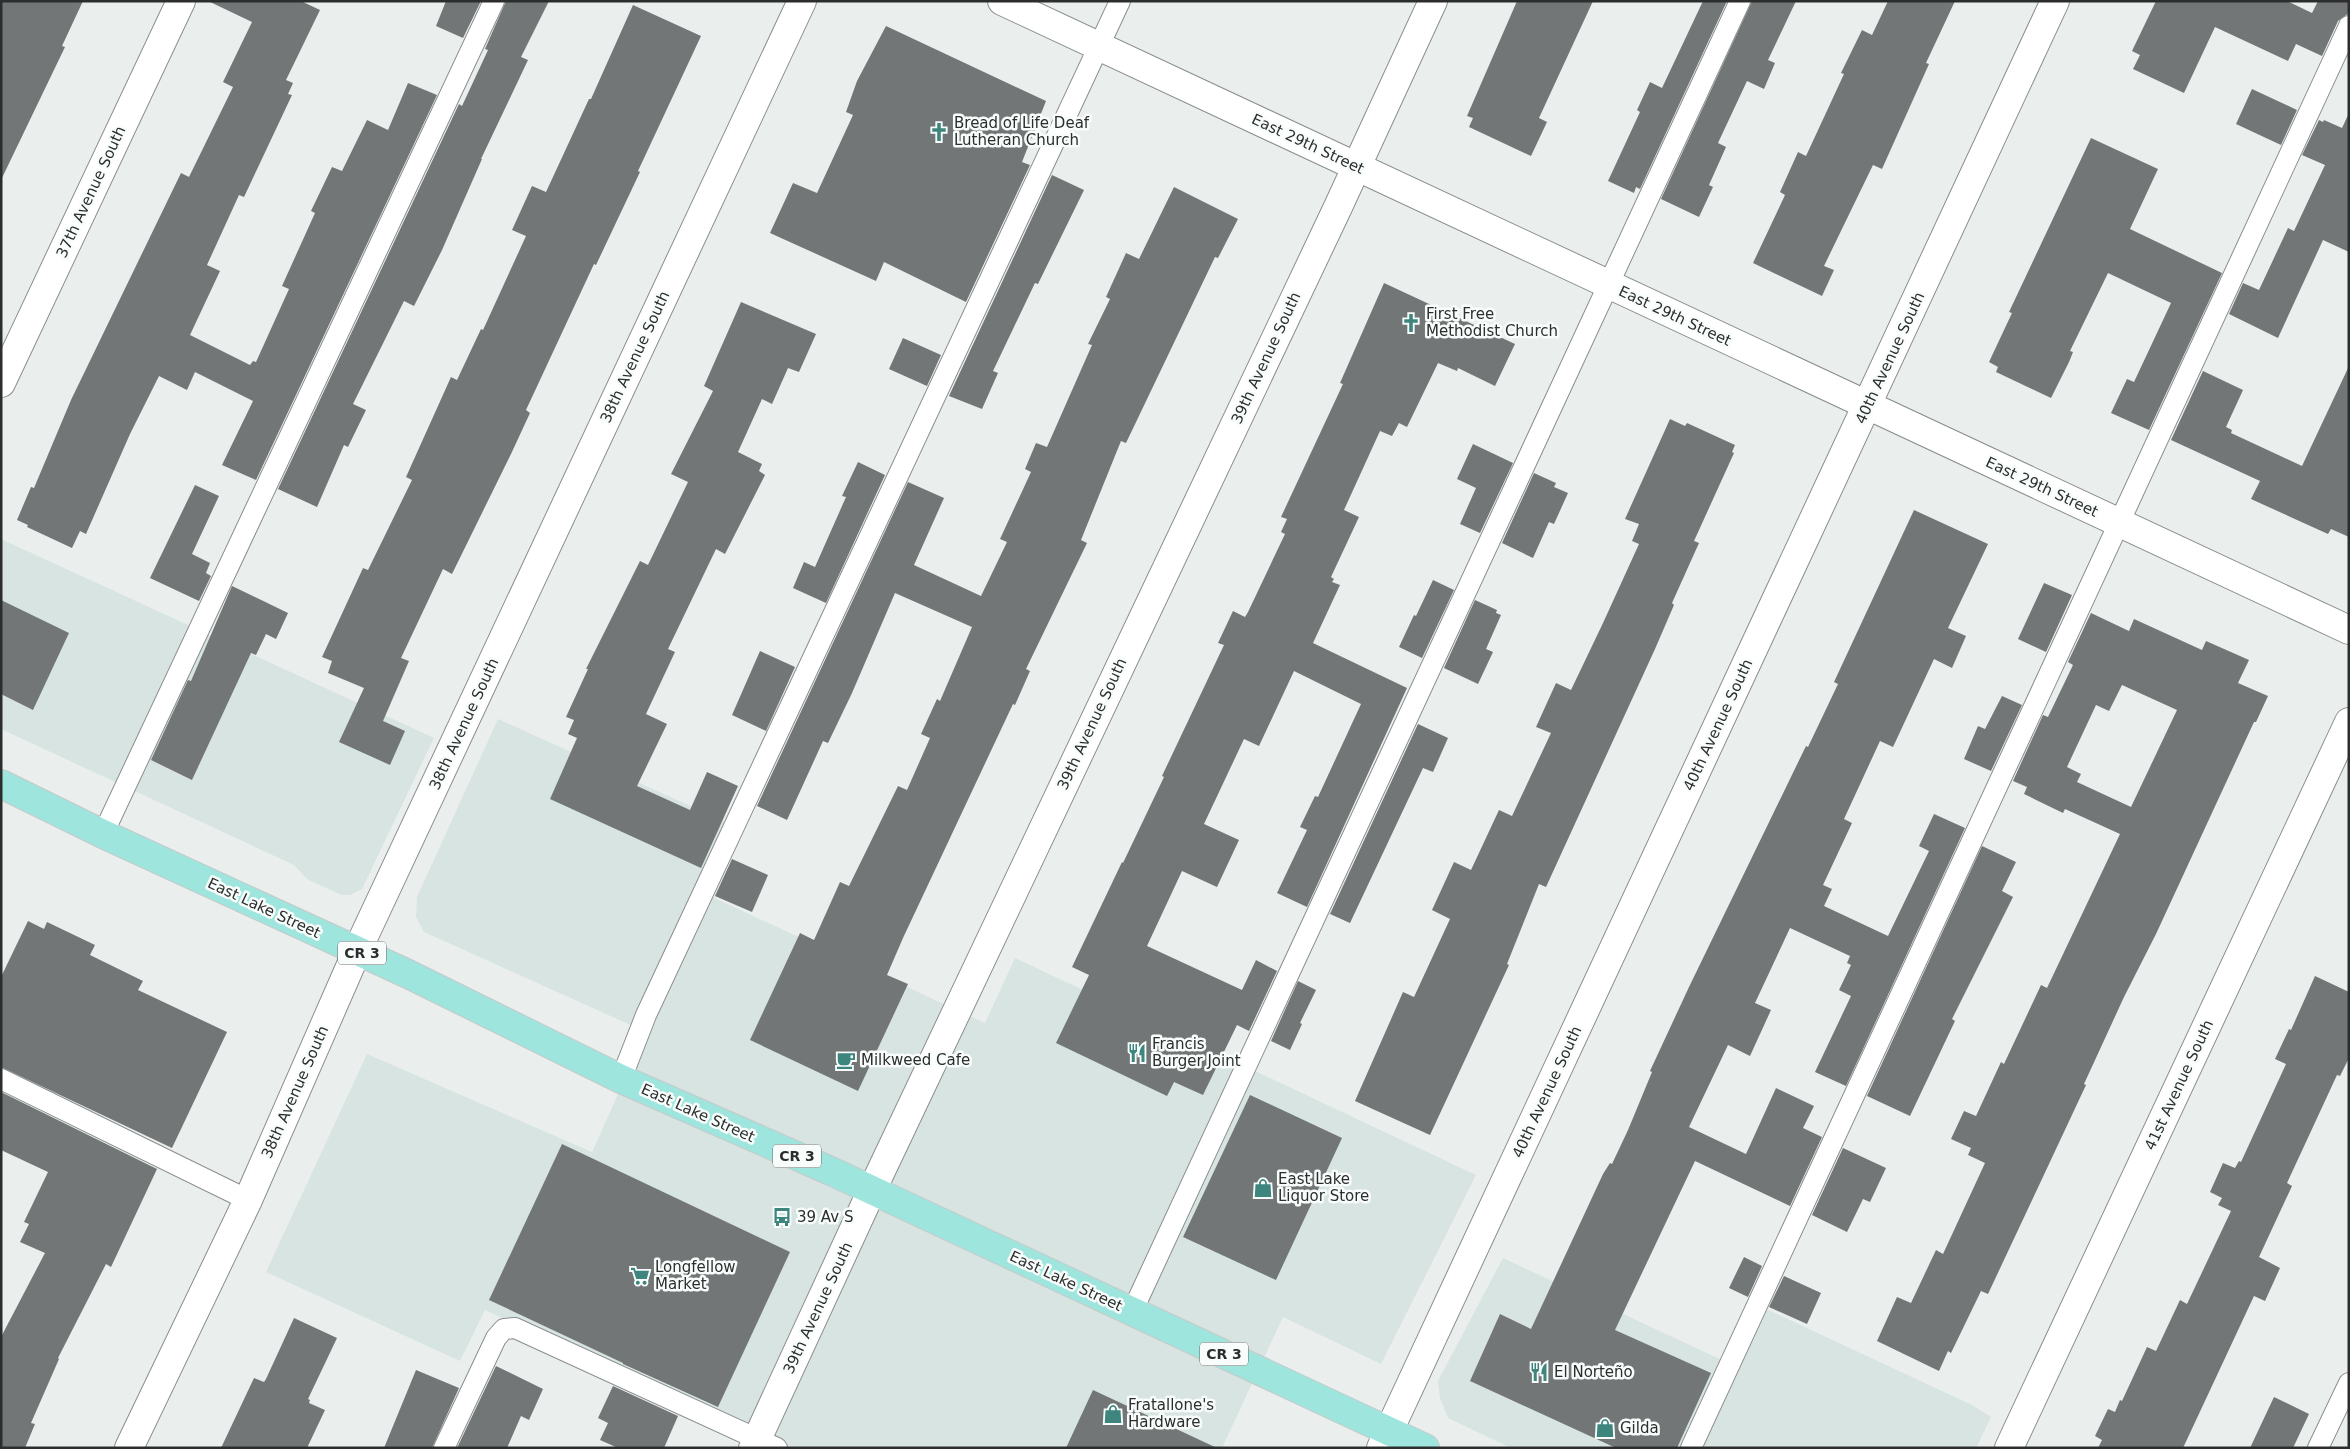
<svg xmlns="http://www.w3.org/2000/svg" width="2350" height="1449" viewBox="0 0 2350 1449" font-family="'DejaVu Sans',sans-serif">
<rect width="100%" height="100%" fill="#eaefee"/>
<path fill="#d7e4e2" d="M 1,539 L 434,738 L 362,889 L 350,895 L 341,895 L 307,879 L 294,865 L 1,729 Z
M 498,719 L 739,828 L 708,895 L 985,1023 L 1015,958 L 1476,1175 L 1381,1364 L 1283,1317 L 1222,1448 L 785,1448 L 485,1310 L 460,1361 L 266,1272 L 367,1054 L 592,1152 L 646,1032 L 424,932 L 416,917 L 417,897 Z
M 1503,1258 L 1724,1361 L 1751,1302 L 1972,1405 L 1991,1417 L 1976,1448 L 1511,1448 L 1448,1418 L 1440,1398 L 1438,1381 Z"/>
<path fill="#727676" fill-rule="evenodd" d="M 1,1 L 83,1 L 62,46 L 65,47 L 1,180 Z
M 208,1 L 301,1 L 320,10 L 286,80 L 293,83 L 288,94 L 292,95 L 244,197 L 239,195 L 207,265 L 220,271 L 190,335 L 250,365 L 253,361 L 256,362 L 289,289 L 282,286 L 315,213 L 311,211 L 332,167 L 342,171 L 367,120 L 388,130 L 408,83 L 437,95 L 256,480 L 222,465 L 253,401 L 195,372 L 187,390 L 159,376 L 130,434 L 86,534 L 80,531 L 72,548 L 27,527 L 28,525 L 17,520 L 31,487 L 34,488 L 71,400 L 181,173 L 189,177 L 233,87 L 223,82 L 252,22 Z
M 446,1 L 481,1 L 463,38 L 436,26 Z
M 506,1 L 549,1 L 521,57 L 528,60 L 481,159 L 482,159 L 442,250 L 414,306 L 404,301 L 353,404 L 366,410 L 348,447 L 344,445 L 317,507 L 278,489 L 459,104 L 462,106 L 488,50 L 485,49 Z
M 1517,1 L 1593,1 L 1539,118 L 1547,122 L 1531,156 L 1469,127 L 1473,118 L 1467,116 Z
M 1703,1 L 1727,1 L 1640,189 L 1636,187 L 1634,193 L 1608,181 L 1640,112 L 1637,110 L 1650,82 L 1662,88 Z
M 1752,1 L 1796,1 L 1768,60 L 1775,63 L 1764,89 L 1747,81 L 1718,143 L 1726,147 L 1709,185 L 1713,187 L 1699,217 L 1661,199 Z
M 1888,1 L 1955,1 L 1926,63 L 1929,64 L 1882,169 L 1873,165 L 1824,266 L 1834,270 L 1822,296 L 1753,263 L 1785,195 L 1780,192 L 1798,152 L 1806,156 L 1844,74 L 1841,73 L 1862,30 L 1872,35 Z
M 2156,1 L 2287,1 L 2312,13 L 2318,1 L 2349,1 L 2349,13 L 2338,21 L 2322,56 L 2296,44 L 2288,61 L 2215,27 L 2184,93 L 2133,69 L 2140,55 L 2132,51 Z
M 633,5 L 701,36 L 638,171 L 640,172 L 596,265 L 594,264 L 526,410 L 530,413 L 511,454 L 452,574 L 443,569 L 401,658 L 409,661 L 383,721 L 405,731 L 390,765 L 339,742 L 364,688 L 328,673 L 332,661 L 322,657 L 363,568 L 368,570 L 412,480 L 406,477 L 451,377 L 457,380 L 481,329 L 483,330 L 526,236 L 512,230 L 532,186 L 546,192 L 589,99 L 591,99 Z
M 886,26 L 1046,101 L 1022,162 L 1030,165 L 966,302 L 884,262 L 876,281 L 770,233 L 793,183 L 817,193 L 853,115 L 846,112 L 857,81 Z
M 2252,89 L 2297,110 L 2281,145 L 2236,124 Z
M 2349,113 L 2349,252 L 2323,240 L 2278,338 L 2229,314 L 2243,283 L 2259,290 L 2288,228 L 2294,231 L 2325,165 L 2302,155 L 2319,120 L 2323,122 L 2324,120 L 2342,128 Z
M 2091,138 L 2158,169 L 2130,229 L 2222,273 L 2149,430 L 2111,413 L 2127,379 L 2134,382 L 2171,303 L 2108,273 L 2070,351 L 2073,352 L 2069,362 L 2051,398 L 1996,372 L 1998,367 L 1989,362 L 2012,313 L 2009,312 Z
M 1052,175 L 1084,190 L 1038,284 L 1035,283 L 993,371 L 998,373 L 982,409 L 949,396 Z
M 1174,187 L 1238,219 L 1218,258 L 1215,257 L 1126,443 L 1121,441 L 1081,540 L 1087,543 L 1026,669 L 1030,671 L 1015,705 L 1013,704 L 903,938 L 887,975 L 908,984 L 858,1091 L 750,1040 L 800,933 L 814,940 L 840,882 L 849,886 L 898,786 L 907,790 L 930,738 L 921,734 L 937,699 L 940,701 L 972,627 L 895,593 L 852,693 L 828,743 L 823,741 L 787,820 L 757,806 L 908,482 L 944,498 L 914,565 L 981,596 L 1007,542 L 1000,539 L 1031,472 L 1025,469 L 1036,443 L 1047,447 L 1092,345 L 1088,344 L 1110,299 L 1106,297 L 1126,253 L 1139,259 Z
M 1384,283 L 1515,344 L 1495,386 L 1458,368 L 1457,371 L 1438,363 L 1407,427 L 1399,423 L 1392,436 L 1380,431 L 1344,510 L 1359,517 L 1331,577 L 1334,579 L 1332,582 L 1340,585 L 1313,643 L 1407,688 L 1307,907 L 1277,893 L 1307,830 L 1300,827 L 1315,796 L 1318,797 L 1361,704 L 1294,671 L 1259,746 L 1244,739 L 1204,824 L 1239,840 L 1217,887 L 1182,871 L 1147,946 L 1242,990 L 1256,960 L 1277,971 L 1249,1031 L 1237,1025 L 1203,1095 L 1174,1082 L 1167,1096 L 1056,1043 L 1089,975 L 1072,967 L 1122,862 L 1123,863 L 1164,777 L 1162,776 L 1224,645 L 1218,643 L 1233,611 L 1245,617 L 1248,612 L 1285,534 L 1281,532 L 1287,519 L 1281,517 L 1343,384 L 1340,383 Z
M 741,302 L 816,334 L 799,372 L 788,368 L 772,404 L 762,399 L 738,452 L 762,464 L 759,471 L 765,475 L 725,554 L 716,549 L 668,649 L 675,652 L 646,714 L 667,724 L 637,786 L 690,810 L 707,772 L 738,786 L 701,868 L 550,799 L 577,738 L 568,734 L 574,720 L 566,717 L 588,669 L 586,669 L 640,561 L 648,565 L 688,482 L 671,474 L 713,391 L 704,386 Z
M 903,338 L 941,355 L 927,386 L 889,369 Z
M 2349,366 L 2349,537 L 2331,529 L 2328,534 L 2251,499 L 2260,481 L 2171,440 L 2203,371 L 2243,390 L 2226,427 L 2232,430 L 2231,433 L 2302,466 Z
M 1670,419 L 1685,426 L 1687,423 L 1735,445 L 1732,452 L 1734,453 L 1694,541 L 1699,543 L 1672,603 L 1674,605 L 1655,649 L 1546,887 L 1539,884 L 1507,964 L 1509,965 L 1430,1135 L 1355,1101 L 1403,992 L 1414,997 L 1450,919 L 1432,910 L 1454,862 L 1471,870 L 1499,810 L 1512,816 L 1551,733 L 1536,727 L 1556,683 L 1571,690 L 1603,623 L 1639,544 L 1632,541 L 1639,524 L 1625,519 Z
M 1473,444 L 1513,463 L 1480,533 L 1460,524 L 1476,488 L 1457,479 Z
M 858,462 L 885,475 L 826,603 L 793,588 L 804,562 L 815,567 L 846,497 L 842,496 Z
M 1534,473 L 1556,483 L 1554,487 L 1568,493 L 1554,524 L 1549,522 L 1533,558 L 1502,543 Z
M 195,485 L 219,496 L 192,554 L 210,563 L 206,573 L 211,576 L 199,601 L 150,578 Z
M 1914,510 L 1988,544 L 1948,628 L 1966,636 L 1952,668 L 1934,659 L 1893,747 L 1880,741 L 1844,819 L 1852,823 L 1823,885 L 1832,889 L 1824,906 L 1888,936 L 1929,851 L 1919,846 L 1934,814 L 1965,828 L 1846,1086 L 1815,1072 L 1851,996 L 1839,990 L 1851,965 L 1847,963 L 1850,956 L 1790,928 L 1755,1003 L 1771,1010 L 1750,1056 L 1728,1045 L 1689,1127 L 1746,1154 L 1776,1088 L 1814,1106 L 1803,1128 L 1822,1137 L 1790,1206 L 1695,1161 L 1615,1330 L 1711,1373 L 1677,1448 L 1616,1448 L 1470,1381 L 1500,1314 L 1531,1329 L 1603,1174 L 1610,1163 L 1612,1164 L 1628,1130 L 1652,1072 L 1650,1071 L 1689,987 L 1806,746 L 1808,747 L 1838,684 L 1834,682 Z
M 1433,580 L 1454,590 L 1422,658 L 1399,647 L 1414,615 L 1416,616 Z
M 2044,583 L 2072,595 L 2046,652 L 2018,639 Z
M 232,586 L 288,613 L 276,639 L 266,634 L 256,655 L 251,653 L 192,780 L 151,760 L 188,680 L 191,681 Z
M 1,600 L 69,633 L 33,710 L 1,694 Z
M 1475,600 L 1497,610 L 1496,613 L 1501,615 L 1486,649 L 1493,652 L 1478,684 L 1444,668 Z
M 2091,613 L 2129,631 L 2134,619 L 2202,650 L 2206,641 L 2249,660 L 2238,683 L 2268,696 L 2256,722 L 2254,722 L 2156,934 L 2124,997 L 2084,1084 L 2086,1085 L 1988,1294 L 1981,1291 L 1951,1353 L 1948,1351 L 1939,1371 L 1877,1341 L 1897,1297 L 1911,1303 L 1936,1250 L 1943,1254 L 1985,1163 L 1968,1155 L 1971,1148 L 1951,1139 L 1964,1111 L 1976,1116 L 2001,1062 L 2004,1064 L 2041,985 L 2047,988 L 2120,834 L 2065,809 L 2063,813 L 2024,794 L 2027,787 L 2013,781 L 2043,715 L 2048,717 L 2073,665 L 2068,662 ZM 2122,685 L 2177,710 L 2131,807 L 2077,782 L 2081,774 L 2067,767 L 2096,705 L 2109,711 Z
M 760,651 L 795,667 L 766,731 L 732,715 Z
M 2002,696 L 2022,705 L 1991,771 L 1964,759 L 1978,726 L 1985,729 Z
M 1418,724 L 1448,738 L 1433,772 L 1423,768 L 1350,923 L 1330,914 Z
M 1982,846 L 2016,862 L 2002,891 L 2013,897 L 1952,1019 L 1955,1021 L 1910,1116 L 1867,1096 Z
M 732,859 L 768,875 L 752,912 L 715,896 Z
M 28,921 L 44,929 L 47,922 L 95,945 L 90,955 L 143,981 L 138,990 L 227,1032 L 172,1148 L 1,1067 L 1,977 Z
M 2315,976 L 2349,992 L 2349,1058 L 2340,1076 L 2337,1075 L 2287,1183 L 2292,1186 L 2259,1257 L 2280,1268 L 2265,1301 L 2254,1296 L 2183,1448 L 2098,1448 L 2102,1440 L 2095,1436 L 2108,1409 L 2115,1412 L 2120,1400 L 2122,1401 L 2147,1347 L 2156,1351 L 2180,1300 L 2187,1304 L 2231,1211 L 2218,1205 L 2222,1198 L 2210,1192 L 2223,1163 L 2235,1168 L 2239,1161 L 2241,1162 L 2286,1064 L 2275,1059 L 2289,1029 L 2291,1030 Z
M 1298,981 L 1316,990 L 1300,1023 L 1302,1024 L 1290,1050 L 1271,1041 Z
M 1,1092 L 157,1169 L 111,1267 L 106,1264 L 58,1358 L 59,1359 L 31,1423 L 35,1424 L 25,1448 L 1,1448 L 1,1337 L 45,1253 L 20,1242 L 29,1224 L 24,1222 L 48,1172 L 1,1150 Z
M 1250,1095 L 1342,1138 L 1276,1280 L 1183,1237 Z
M 562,1144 L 790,1252 L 718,1407 L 623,1364 L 623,1363 L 489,1300 Z
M 1843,1148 L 1886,1168 L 1870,1202 L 1863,1199 L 1847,1232 L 1812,1215 Z
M 1744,1257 L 1762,1266 L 1748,1297 L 1729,1288 Z
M 1784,1276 L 1821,1293 L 1807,1324 L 1769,1307 Z
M 294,1318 L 337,1338 L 308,1399 L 310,1400 L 309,1403 L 325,1410 L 307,1448 L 221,1448 L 254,1378 L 264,1382 L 266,1379 Z
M 496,1366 L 543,1389 L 529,1420 L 521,1416 L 507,1448 L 457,1448 Z
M 416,1370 L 459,1388 L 432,1448 L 384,1448 Z
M 613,1386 L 678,1416 L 664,1448 L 618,1448 L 600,1440 L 608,1423 L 598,1418 Z
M 1093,1390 L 1217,1448 L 1066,1448 Z
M 2274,1397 L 2309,1414 L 2293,1448 L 2250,1448 Z"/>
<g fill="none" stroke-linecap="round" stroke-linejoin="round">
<g stroke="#8a8e8e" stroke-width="22">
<path id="service" d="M 103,834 L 494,1
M 1,1079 L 248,1200
M 621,1079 L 646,1015 L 1120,1
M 1132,1312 L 1740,1
M 444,1448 L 496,1338 L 504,1329 L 515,1328 L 777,1448
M 1691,1448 L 2349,26
M 2318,1448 L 2349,1383"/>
</g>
<g stroke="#8a8e8e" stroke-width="30">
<path id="minor" d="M 1002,1 L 2349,630
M 1,383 L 181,1
M 129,1448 L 248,1200 L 357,951 L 802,1
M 753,1448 L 872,1190 L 1338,207 L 1433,1
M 1381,1448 L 2055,1
M 2009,1448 L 2349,722"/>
</g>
<g stroke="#c8c9c9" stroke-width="30">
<path id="primary" d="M 1,784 L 103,834 L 408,974 L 621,1079 L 833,1172 L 1425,1448"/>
</g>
<use href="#service" stroke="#fff" stroke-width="20"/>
<use href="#minor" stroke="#fff" stroke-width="28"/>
<use href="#primary" stroke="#9ee5dd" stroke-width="28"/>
</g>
<defs>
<g id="church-bare" transform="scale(1.5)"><path d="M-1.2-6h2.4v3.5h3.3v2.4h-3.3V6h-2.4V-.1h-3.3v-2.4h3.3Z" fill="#3e857e" stroke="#f8fdfc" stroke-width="2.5" paint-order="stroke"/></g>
<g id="restaurant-bare" transform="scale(1.5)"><path d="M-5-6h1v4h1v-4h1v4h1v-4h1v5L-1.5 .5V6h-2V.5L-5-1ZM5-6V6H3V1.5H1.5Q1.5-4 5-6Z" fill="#3e857e" stroke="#f8fdfc" stroke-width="2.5" paint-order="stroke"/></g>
<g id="cafe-bare" transform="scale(1.5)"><path d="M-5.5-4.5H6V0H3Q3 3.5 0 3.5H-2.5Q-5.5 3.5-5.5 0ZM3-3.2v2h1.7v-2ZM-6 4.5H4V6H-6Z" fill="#3e857e" stroke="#f8fdfc" stroke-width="2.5" paint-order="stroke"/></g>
<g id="shop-bare" transform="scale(1.5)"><path d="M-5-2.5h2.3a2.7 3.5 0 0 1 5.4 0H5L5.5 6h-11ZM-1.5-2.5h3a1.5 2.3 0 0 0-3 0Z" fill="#3e857e" stroke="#f8fdfc" stroke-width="2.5" paint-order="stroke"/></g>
<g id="bus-bare" transform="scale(1.5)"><path d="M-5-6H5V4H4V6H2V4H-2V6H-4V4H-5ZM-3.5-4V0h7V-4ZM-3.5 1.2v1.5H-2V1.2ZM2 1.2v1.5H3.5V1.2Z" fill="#3e857e" stroke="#f8fdfc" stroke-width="2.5" paint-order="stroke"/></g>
<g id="supermarket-bare" transform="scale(1.5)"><path d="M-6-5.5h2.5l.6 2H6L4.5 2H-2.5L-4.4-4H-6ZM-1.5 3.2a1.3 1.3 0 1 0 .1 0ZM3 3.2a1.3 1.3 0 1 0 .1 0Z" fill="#3e857e" stroke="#f8fdfc" stroke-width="2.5" paint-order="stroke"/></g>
</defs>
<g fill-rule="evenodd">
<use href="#church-bare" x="939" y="132"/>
<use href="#church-bare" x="1411" y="323"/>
<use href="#restaurant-bare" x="1137" y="1053"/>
<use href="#cafe-bare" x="846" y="1060"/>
<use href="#shop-bare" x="1263" y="1188"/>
<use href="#bus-bare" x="782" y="1217"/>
<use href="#supermarket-bare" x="640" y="1276"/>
<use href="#restaurant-bare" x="1539" y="1372"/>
<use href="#shop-bare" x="1113" y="1414"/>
<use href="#shop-bare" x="1605" y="1428"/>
</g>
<g text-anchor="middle" stroke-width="5" stroke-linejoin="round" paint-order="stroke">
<g fill="#f8fdfc" stroke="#696c6c" stroke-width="1">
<rect x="338" y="941.5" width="48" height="23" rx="4"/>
<rect x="773" y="1144.5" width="48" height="23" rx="4"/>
<rect x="1200" y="1342.5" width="48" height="23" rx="4"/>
</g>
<g font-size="14" font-weight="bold" fill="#2c2e2e">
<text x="362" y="958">CR 3</text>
<text x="797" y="1161">CR 3</text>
<text x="1224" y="1359">CR 3</text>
</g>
<g font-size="15" fill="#2c2e2e" stroke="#f8fdfc" text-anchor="start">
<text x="954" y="128">Bread of Life Deaf<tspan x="954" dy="17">Lutheran Church</tspan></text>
<text x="1426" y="319">First Free<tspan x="1426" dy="17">Methodist Church</tspan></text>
<text x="1152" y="1049">Francis<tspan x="1152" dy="17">Burger Joint</tspan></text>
<text x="861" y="1065">Milkweed Cafe</text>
<text x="1278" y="1184">East Lake<tspan x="1278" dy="17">Liquor Store</tspan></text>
<text x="797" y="1222">39 Av S</text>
<text x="655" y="1272">Longfellow<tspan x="655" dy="17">Market</tspan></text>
<text x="1554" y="1377">El Norteño</text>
<text x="1128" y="1410">Fratallone's<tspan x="1128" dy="17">Hardware</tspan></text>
<text x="1620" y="1433">Gilda</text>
</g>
<g font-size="15" fill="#2c2e2e" stroke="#f8fdfc">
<text transform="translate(1308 144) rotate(25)" y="5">East 29th Street</text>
<text transform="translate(91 192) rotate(-65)" y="5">37th Avenue South</text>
<text transform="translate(1675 316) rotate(25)" y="5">East 29th Street</text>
<text transform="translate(635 357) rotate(-65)" y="5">38th Avenue South</text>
<text transform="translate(1266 358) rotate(-65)" y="5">39th Avenue South</text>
<text transform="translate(1890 358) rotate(-65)" y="5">40th Avenue South</text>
<text transform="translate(2042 487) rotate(25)" y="5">East 29th Street</text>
<text transform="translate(464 724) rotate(-65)" y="5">38th Avenue South</text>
<text transform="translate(1092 724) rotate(-65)" y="5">39th Avenue South</text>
<text transform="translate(1718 725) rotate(-65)" y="5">40th Avenue South</text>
<text transform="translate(264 908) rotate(25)" y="5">East Lake Street</text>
<text transform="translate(2179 1085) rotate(-65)" y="5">41st Avenue South</text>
<text transform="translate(295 1092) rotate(-66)" y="5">38th Avenue South</text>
<text transform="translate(1547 1092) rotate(-65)" y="5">40th Avenue South</text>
<text transform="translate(698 1113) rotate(24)" y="5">East Lake Street</text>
<text transform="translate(1066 1281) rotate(25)" y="5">East Lake Street</text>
<text transform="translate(818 1308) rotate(-65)" y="5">39th Avenue South</text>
</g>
</g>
<rect width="2350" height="1449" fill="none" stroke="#2c2e2e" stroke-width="5"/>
</svg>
